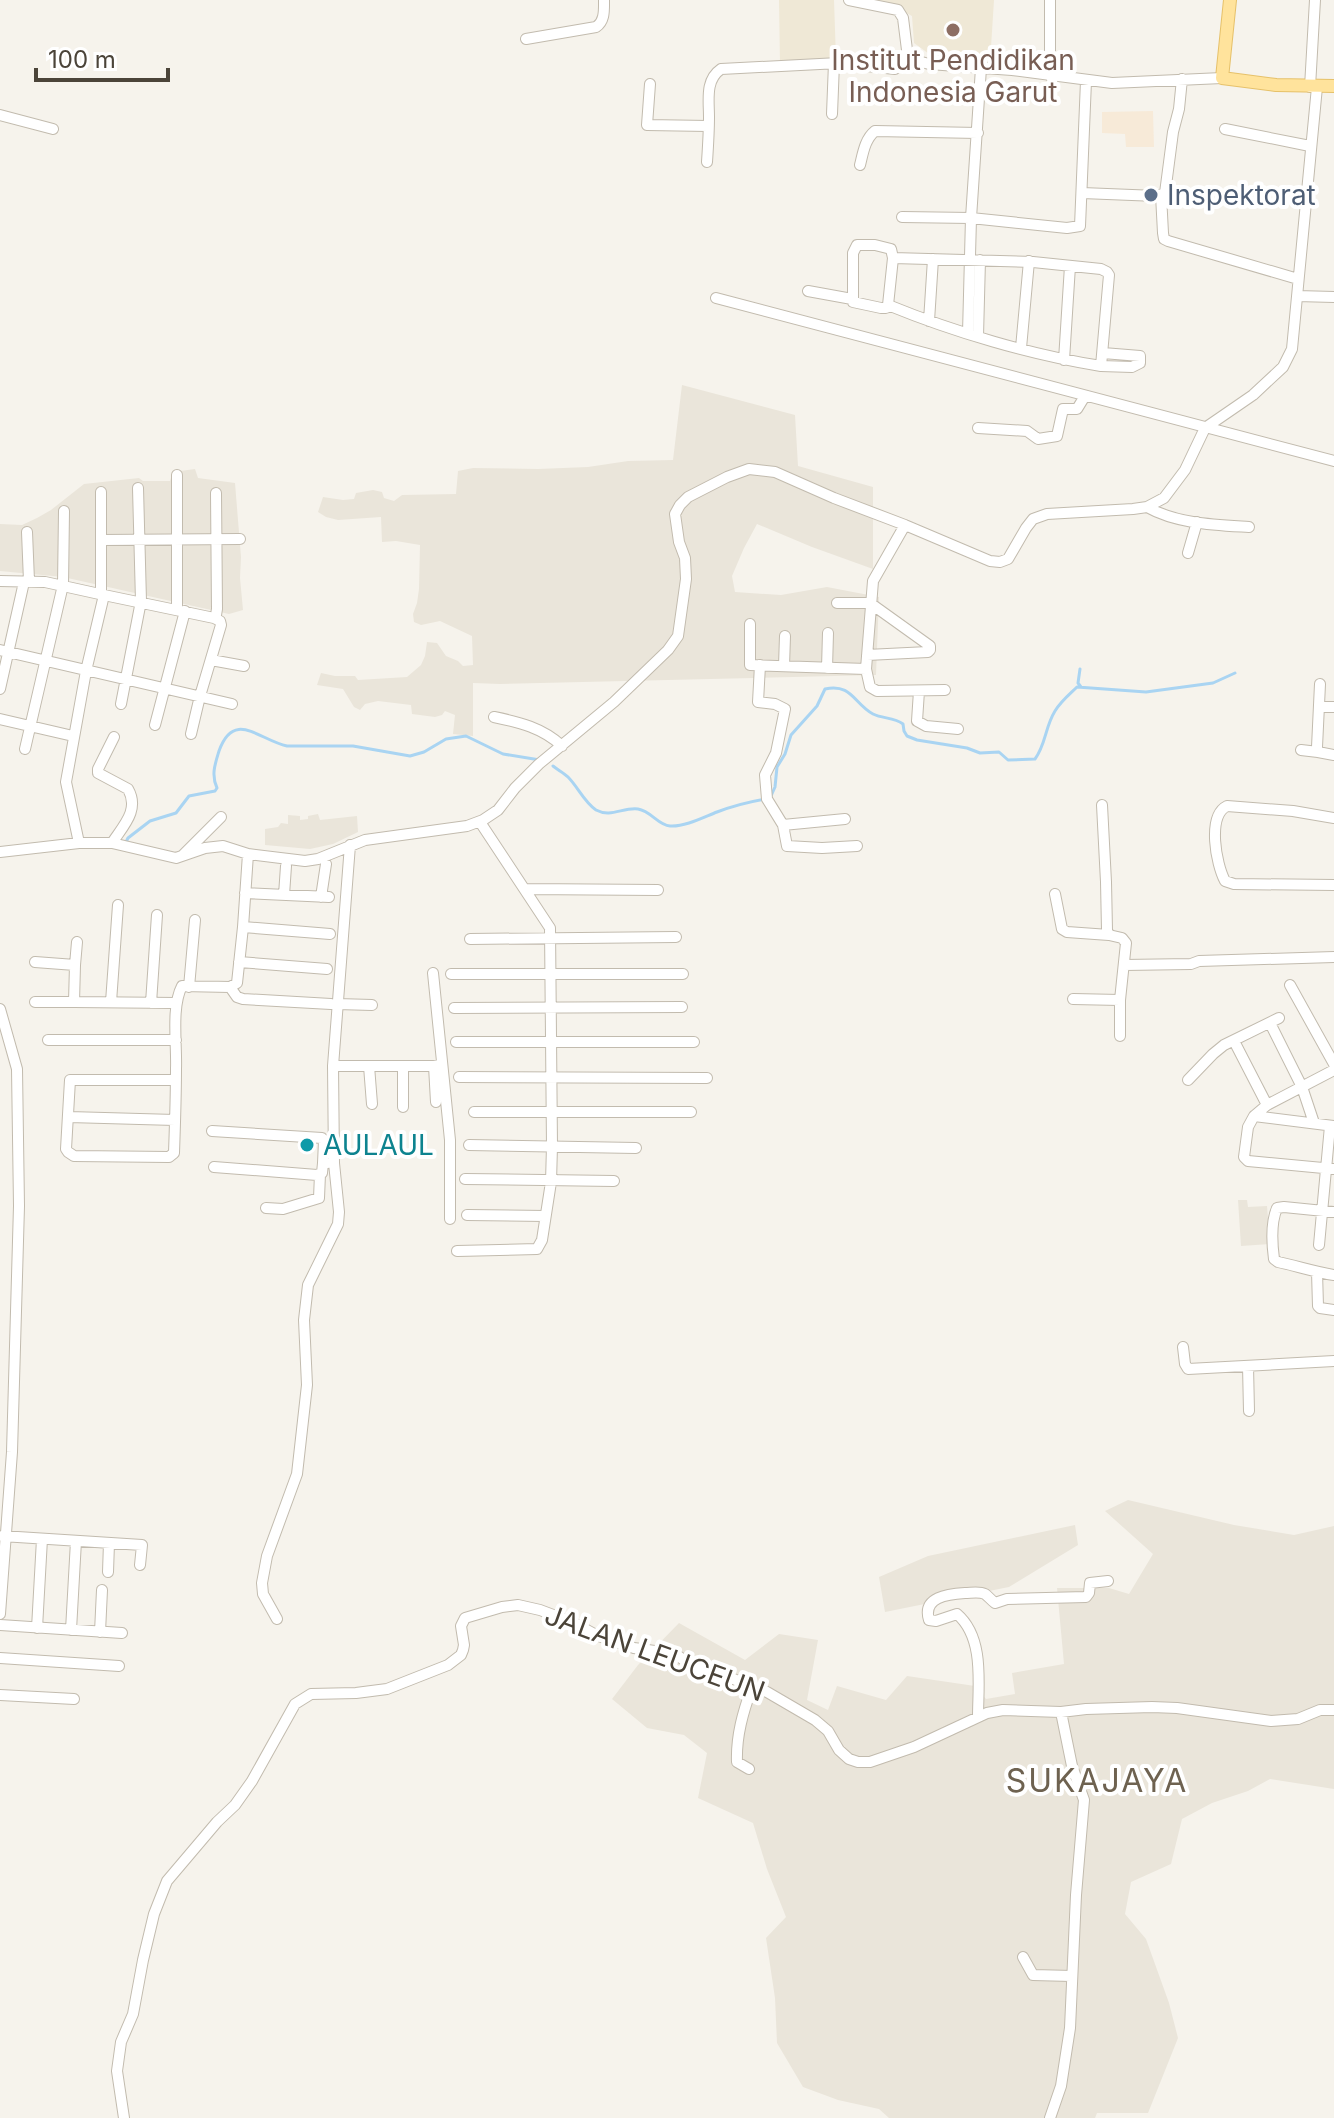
<svg xmlns="http://www.w3.org/2000/svg" width="1334" height="2118" viewBox="0 0 1334 2118" font-family="Inter,sans-serif">
<rect width="100%" height="100%" fill="#f6f3ec"/>
<path fill="#eae5da" d="M 682,385 L 795,415 L 798,466 L 873,487 L 873,569 L 812,547 L 757,524 L 744,548 L 732,576 L 735,592 L 781,595 L 827,587 L 879,597 L 876,675 L 500,684 L 473,683 L 473,736 L 453,734 L 455,715 L 445,711 L 442,715 L 435,717 L 412,714 L 411,705 L 378,701 L 365,704 L 360,710 L 354,707 L 343,689 L 317,685 L 321,673 L 335,676 L 355,676 L 358,680 L 407,677 L 421,665 L 425,656 L 427,642 L 437,643 L 446,656 L 458,661 L 463,666 L 473,665 L 472,636 L 440,621 L 421,625 L 414,622 L 413,614 L 417,603 L 419,589 L 420,545 L 396,541 L 382,542 L 381,517 L 338,520 L 326,517 L 318,512 L 323,497 L 343,500 L 354,499 L 356,493 L 373,490 L 382,492 L 384,498 L 394,501 L 402,495 L 456,494 L 458,471 L 473,468 L 538,469 L 588,467 L 628,461 L 673,460 Z
M 195,469 L 198,478 L 235,483 L 241,557 L 240,578 L 243,610 L 229,614 L 63,577 L 0,571 L 0,524 L 22,525 L 37,518 L 51,510 L 84,484 L 139,478 L 143,481 L 170,481 L 173,472 Z
M 318,814 L 320,820 L 357,816 L 358,832 L 333,844 L 310,849 L 265,845 L 265,829 L 278,827 L 281,823 L 288,824 L 288,815 L 300,816 L 300,820 L 308,819 L 308,816 Z
M 1238,1200 L 1247,1200 L 1248,1207 L 1267,1206 L 1270,1244 L 1241,1246 Z
M 1128,1500 L 1234,1525 L 1294,1535 L 1334,1526 L 1334,1789 L 1270,1779 L 1248,1791 L 1212,1803 L 1182,1819 L 1171,1864 L 1131,1882 L 1125,1914 L 1146,1939 L 1169,2003 L 1178,2038 L 1148,2113 L 1097,2113 L 1095,2118 L 889,2118 L 879,2109 L 838,2100 L 803,2087 L 777,2043 L 775,1998 L 766,1938 L 786,1917 L 767,1869 L 753,1823 L 698,1798 L 707,1753 L 684,1735 L 647,1728 L 612,1699 L 638,1665 L 679,1623 L 745,1660 L 779,1634 L 818,1640 L 807,1700 L 828,1710 L 837,1686 L 886,1700 L 907,1676 L 975,1686 L 986,1699 L 1015,1694 L 1012,1673 L 1064,1664 L 1057,1588 L 1109,1588 L 1129,1594 L 1153,1554 L 1105,1511 Z
M 1075,1525 L 1078,1545 L 1009,1587 L 885,1612 L 879,1577 L 928,1556 Z"/>
<path fill="#f7ead8" d="M 1153,111 L 1154,147 L 1126,147 L 1125,134 L 1102,133 L 1102,112 Z"/>
<path fill="#efe8d6" d="M 779,0 L 834,0 L 836,59 L 780,64 Z
M 878,0 L 994,0 L 990,63 L 932,56 L 914,43 L 912,16 L 890,4 Z"/>
<g fill="none" stroke-linecap="round" stroke-linejoin="round">
<path stroke="#a9d4f2" stroke-width="3" d="M 1080,669 L 1078,683 L 1081,687
M 553,766 C 558,770 564,773 568,777 C 578,787 584,802 596,810 C 611,818 623,807 638,809 C 651,811 658,825 670,826 C 685,827 704,817 717,812 C 732,806 748,802 765,799
M 771,796 L 775,787 L 777,767 L 785,754 L 791,735 L 817,706 L 825,689 C 852,683 854,704 873,714 C 883,719 894,717 903,724 L 904,731 L 907,736 L 917,740 L 967,748 L 980,753 L 999,752 L 1008,760 L 1035,759 C 1046,744 1045,727 1055,711 C 1061,701 1070,694 1077,687 L 1146,692 L 1213,683 L 1235,673
M 126,842 L 128,838 L 150,821 L 176,813 L 189,796 L 215,791 L 217,788 C 211,775 215,764 219,751 C 234,709 259,740 287,746 L 353,746 L 410,756 L 424,752 L 446,739 L 466,736 L 503,754 L 540,760"/>
<g stroke="#c2bbae" stroke-width="12">
<path id="minor" d="M 849,0 L 898,10 L 903,18 L 907,50 L 909,55 L 914,60 L 929,64 L 1012,70 L 1112,83 L 1222,78
M 1050,0 L 1050,76
M 526,39 L 596,27 C 605,21 604,10 604,0
M 650,84 L 647,125 L 708,126
M 1310,87 L 1315,0
M 832,114 L 834,63
M 0,115 L 53,129
M 1225,129 L 1310,146
M 707,162 C 708,147 709,132 709,117 C 709,100 705,80 721,69 L 839,63 L 895,69 L 909,55
M 860,165 C 863,153 865,139 875,131 L 978,133
M 1082,193 L 1157,196 L 1165,193 L 1173,132 L 1179,109 L 1182,79
M 1161,195 L 1163,233 L 1164,239 L 1168,241 L 1298,279
M 902,217 L 971,218 L 1067,228 L 1080,226 L 1086,81
M 857,245 L 875,245 L 891,249 L 893,258 L 888,305 L 886,308 L 881,308 L 853,302 L 853,253 Z
M 808,291 L 852,299
M 1297,296 L 1334,297
M 716,298 L 1334,461
M 888,305 C 954,332 1031,355 1101,366 L 1109,275 L 1107,272 L 1101,269 L 1033,262 L 893,258
M 929,321 L 933,259
M 968,333 L 971,218 L 981,68
M 978,336 L 980,260
M 1021,348 L 1029,261
M 1064,360 L 1070,266
M 1101,366 L 1132,367 L 1140,363 L 1140,356 L 1103,353
M 978,428 L 1027,431 L 1038,439 L 1057,436 L 1063,409 L 1077,409 L 1085,396
M 101,492 L 101,594
M 216,493 L 217,609 L 216,615 L 214,618 L 104,595 L 86,671 L 66,782 L 79,843 L 112,843 L 176,858 L 205,848 L 223,846 L 248,854 L 305,861 L 318,859 L 365,840 L 467,826 L 483,820 L 498,810 L 515,788 L 539,764 L 614,702 L 668,650 L 678,636 L 686,579 L 685,558 L 679,542 L 675,514 L 680,505 L 688,497 L 727,477 L 749,469 L 775,472 L 834,498 L 905,525 L 990,561 L 1000,562 L 1008,559 L 1026,528 L 1033,519 L 1047,514 L 1133,509 L 1147,507 L 1164,498 L 1185,470 L 1205,428 L 1253,395 L 1283,367 L 1292,349 L 1317,87
M 1147,507 C 1177,524 1216,525 1249,527
M 905,525 L 873,581 L 866,669 L 870,687 L 877,691 L 945,690
M 27,532 L 29,581
M 102,540 L 240,539
M 1188,553 L 1197,522
M 0,581 L 45,582 L 104,595
M 837,603 L 870,603 L 930,646 L 930,650 L 928,652 L 867,655
M 177,609 L 177,475
M 750,624 L 750,665 L 866,669
M 0,650 L 232,704
M 211,660 L 244,666
M 760,665 L 758,702 L 775,704 L 785,709 L 776,753 L 765,775 L 767,799 L 783,825 L 787,846 L 822,848 L 857,846
M 784,666 L 785,636
M 827,668 L 828,633
M 1320,684 L 1317,747 L 1318,752 L 1334,755
M 0,689 L 24,582
M 919,691 L 917,721 L 926,726 L 958,729
M 121,704 L 141,601 L 138,488
M 1319,707 L 1334,707
M 494,717 C 519,722 543,728 562,746
M 0,719 L 73,736
M 155,725 L 185,611
M 191,734 L 200,696 L 221,625 L 220,621 L 214,618
M 25,749 L 63,585 L 64,511
M 1301,750 L 1318,752
M 1102,805 L 1106,882 L 1107,930 L 1109,935 L 1122,938 L 1126,943 L 1120,1000 L 1120,1036
M 1334,818 L 1293,811 L 1227,806 C 1207,816 1216,864 1225,881 L 1234,884 L 1334,885
M 783,825 L 845,819
M 112,843 C 123,826 140,810 128,789 L 98,773 L 98,769 L 114,737
M 0,852 L 79,843
M 183,855 L 221,817
M 525,889 L 658,890
M 245,893 L 329,897
M 1055,894 L 1062,929 L 1067,932 L 1109,935
M 284,895 L 286,866
M 321,897 L 326,864
M 243,927 L 330,934
M 470,939 L 676,937
M 35,962 L 75,965 L 74,1002 L 176,1003
M 239,962 L 327,969
M 75,965 L 77,942
M 1124,965 L 1191,964 L 1199,961 L 1334,957
M 433,973 L 450,1140 L 450,1219
M 451,974 L 683,974
M 1290,985 L 1334,1064
M 189,987 L 195,920
M 230,987 L 237,997 L 243,999 L 331,1004
M 1073,999 L 1120,1000
M 35,1002 L 74,1002
M 111,1002 L 118,905
M 151,1003 L 157,915
M 337,1004 L 372,1005
M 454,1008 L 682,1007
M 0,1009 L 17,1069 L 19,1206 L 12,1452 L 0,1614
M 1270,1023 L 1302,1087 L 1314,1123
M 48,1040 L 176,1040
M 1234,1041 L 1267,1105
M 456,1042 L 694,1042
M 333,1066 L 434,1066
M 369,1066 L 372,1104
M 403,1066 L 403,1107
M 459,1077 L 707,1078
M 176,1080 L 70,1080 L 66,1149 L 68,1152 L 74,1156 L 169,1157 L 174,1153 C 175,1125 176,1097 176,1069 C 177,1045 171,1007 182,986 L 230,987 L 237,983 L 243,927 L 248,854
M 1188,1080 L 1213,1054 L 1224,1045 L 1279,1018
M 436,1102 L 434,1066 L 440,1065
M 474,1112 L 691,1112
M 1254,1116 L 1267,1105 L 1334,1070
M 69,1117 L 175,1120
M 1334,1126 L 1254,1116 L 1248,1127 L 1244,1157 L 1248,1161 L 1334,1169
M 212,1131 L 322,1138 L 324,1141 L 323,1163
M 469,1145 L 636,1148
M 214,1167 L 317,1175 L 322,1173 L 323,1163 L 328,1163
M 465,1179 L 614,1181
M 266,1208 L 283,1209 L 319,1198 L 320,1174
M 1334,1212 L 1284,1207 L 1277,1208 C 1271,1222 1272,1244 1274,1259 L 1278,1262 C 1297,1266 1315,1272 1334,1275
M 467,1215 L 545,1216
M 1319,1245 L 1330,1126
M 457,1251 L 537,1249 L 542,1240 L 551,1182 L 552,1146 L 550,928 L 480,822
M 1317,1272 L 1318,1306 L 1320,1308 L 1334,1310
M 1183,1347 L 1185,1364 L 1188,1369 L 1334,1361
M 1248,1366 L 1249,1411
M 2,1536 L 142,1545 L 140,1565
M 108,1572 L 109,1543
M 277,1619 L 263,1594 L 262,1583 L 267,1556 L 297,1474 L 307,1385 L 304,1320 L 308,1285 L 338,1224 L 339,1212 L 334,1163 L 333,1066 L 350,845
M 0,1625 L 122,1633
M 37,1628 L 42,1539
M 71,1630 L 76,1541
M 100,1632 L 102,1590
M 0,1658 L 119,1666
M 0,1695 L 74,1699
M 978,1717 C 978,1685 985,1638 957,1614 L 936,1621 L 929,1620 C 922,1597 948,1594 965,1593 C 971,1593 979,1591 985,1594 C 988,1596 991,1600 995,1603 L 1007,1599 L 1086,1597 L 1089,1593 L 1090,1583 L 1108,1581
M 749,1769 L 737,1762 C 736,1736 743,1712 752,1687
M 1023,1957 L 1033,1975 L 1072,1976
M 124,2118 L 117,2071 L 121,2042 L 133,2014 L 143,1960 L 154,1914 L 167,1881 L 217,1822 L 235,1805 L 252,1781 L 295,1704 L 311,1694 L 356,1693 L 387,1689 L 448,1665 L 461,1655 L 463,1650 L 464,1645 L 461,1626 L 465,1618 L 502,1607 L 518,1605 L 540,1610 L 572,1622 L 596,1635 L 634,1648 L 675,1654 L 696,1668 L 718,1673 L 767,1692 L 815,1720 L 828,1731 L 839,1750 L 849,1759 L 858,1762 L 870,1762 L 914,1747 L 987,1713 L 1003,1710 L 1061,1712 L 1086,1709 L 1152,1707 L 1177,1708 L 1271,1721 L 1298,1719 L 1320,1710 L 1334,1710
M 1050,2118 L 1061,2086 L 1070,2028 L 1076,1895 L 1084,1800 L 1072,1766 L 1061,1712"/>
</g>
<g stroke="#e6c16a" stroke-width="14">
<path id="major" d="M 1230,0 L 1222,78 L 1276,85 L 1334,86"/>
</g>
<use href="#minor" stroke="#fff" stroke-width="10"/>
<use href="#major" stroke="#ffe39c" stroke-width="12"/>
</g>
<circle fill="#8d6e63" stroke="#fff" stroke-width="3" cx="953" cy="30" r="8"/>
<circle fill="#5c6f8a" stroke="#fff" stroke-width="3" cx="1151" cy="195" r="8"/>
<circle fill="#0f9aa8" stroke="#fff" stroke-width="3" cx="307" cy="1145" r="8"/>
<g text-anchor="middle" stroke-width="8" stroke-linejoin="round" paint-order="stroke">
<g font-size="28" fill="#785e54" stroke="#fff">
<text x="953" y="70">Institut Pendidikan<tspan x="953" dy="32">Indonesia Garut</tspan></text>
</g>
<g font-size="28" fill="#4e5e75" stroke="#fff" text-anchor="start">
<text x="1167" y="205">Inspektorat</text>
</g>
<g font-size="28" fill="#0d838f" stroke="#fff" text-anchor="start">
<text x="323" y="1155">AULAUL</text>
</g>
<g font-size="28" fill="#4b4439" stroke="#fff">
<text transform="translate(655 1653) rotate(20)" y="10">JALAN LEUCEUN</text>
</g>
<g font-size="32" letter-spacing="2" fill="#6e6250" stroke="#fff">
<text x="1097" y="1792">SUKAJAYA</text>
</g>
</g>
<path d="M36 68v12h132v-12" fill="none" stroke="#4b4439" stroke-width="4"/>
<text x="48" y="68" font-size="24" fill="#4b4439" stroke="#ffffff" stroke-width="6" paint-order="stroke">100 m</text>
</svg>
